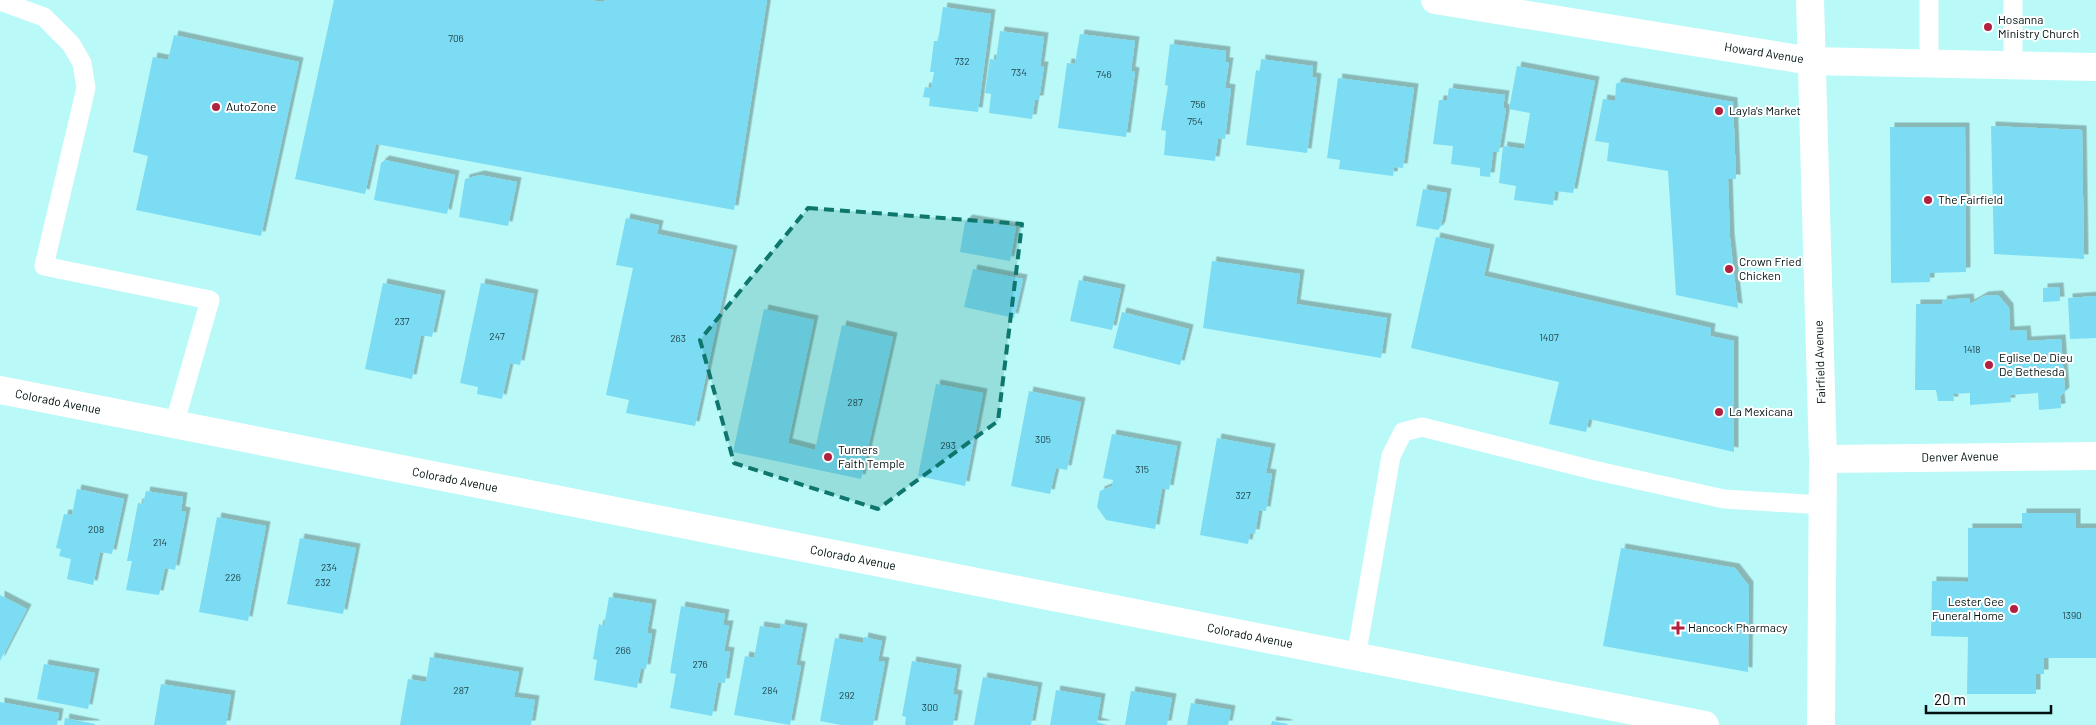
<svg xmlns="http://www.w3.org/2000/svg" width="2096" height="725" viewBox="0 0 2096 725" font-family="Barlow,sans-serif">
<defs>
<filter id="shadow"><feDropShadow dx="4.5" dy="-4.5" stdDeviation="0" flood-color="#0004"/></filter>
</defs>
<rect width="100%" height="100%" fill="#b9f9f8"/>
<path fill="#7cdcf3" filter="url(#shadow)" d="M 334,0 L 588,0 L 604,2 L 605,0 L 767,0 L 734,210 L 376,144 L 365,194 L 295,179 Z
M 943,7 L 991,14 L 978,112 L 929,106 L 930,98 L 923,97 L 925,87 L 931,88 L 934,72 L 930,72 L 934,41 L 938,41 Z
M 1000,31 L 1044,37 L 1040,66 L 1044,66 L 1039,100 L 1035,100 L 1032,119 L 989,113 L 991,94 L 985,93 L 990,59 L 996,60 Z
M 1080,34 L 1135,41 L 1131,71 L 1135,72 L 1126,137 L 1058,128 L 1067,63 L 1075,64 Z
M 174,35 L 299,62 L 261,236 L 136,210 L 148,156 L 133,152 L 153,57 L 168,60 Z
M 1170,44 L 1226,51 L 1225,62 L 1229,62 L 1225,88 L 1231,89 L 1225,139 L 1218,138 L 1215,161 L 1164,155 L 1166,131 L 1161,130 L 1168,86 L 1165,85 Z
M 1261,59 L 1313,66 L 1312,77 L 1317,78 L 1307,153 L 1246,145 L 1256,70 L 1260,71 Z
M 1517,66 L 1595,81 L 1573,193 L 1555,191 L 1553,205 L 1514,200 L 1516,186 L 1499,183 L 1503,146 L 1524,149 L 1530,113 L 1509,109 Z
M 1338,78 L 1414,88 L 1403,168 L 1394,167 L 1393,176 L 1339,169 L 1340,160 L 1327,158 Z
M 1620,82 L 1733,102 L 1736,179 L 1728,179 L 1730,238 L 1738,308 L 1676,295 L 1668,171 L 1607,161 L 1609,143 L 1595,141 L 1603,99 L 1615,101 L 1616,84 Z
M 1449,88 L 1505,95 L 1503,108 L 1506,109 L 1499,152 L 1493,152 L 1490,177 L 1480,176 L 1480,168 L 1451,164 L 1453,146 L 1433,144 L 1439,100 L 1447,100 Z
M 1991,126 L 2082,130 L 2084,259 L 1994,254 Z
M 1890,127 L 1965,127 L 1966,272 L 1930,273 L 1930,282 L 1891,283 Z
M 385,160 L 455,175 L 447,214 L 374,200 L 381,163 Z
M 480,175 L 517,182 L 508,226 L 459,217 L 465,179 Z
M 1423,189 L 1447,193 L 1441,226 L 1438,230 L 1416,226 Z
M 626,218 L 659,225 L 657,234 L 733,250 L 695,426 L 626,413 L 629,400 L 606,395 L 633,268 L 616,265 Z
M 968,219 L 1016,227 L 1010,261 L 960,252 L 965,222 Z
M 1436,237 L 1490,249 L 1484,276 L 1711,328 L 1710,336 L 1734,341 L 1734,452 L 1589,419 L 1586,432 L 1549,424 L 1559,382 L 1411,348 Z
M 1212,261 L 1300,274 L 1296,304 L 1387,318 L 1381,358 L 1203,328 Z
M 973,269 L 1023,279 L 1014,318 L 964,307 Z
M 1079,280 L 1121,289 L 1112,330 L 1070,321 Z
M 383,283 L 441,295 L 432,337 L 421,335 L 412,379 L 365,369 Z
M 481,283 L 534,294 L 520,365 L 510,363 L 502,399 L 477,394 L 478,387 L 460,383 Z
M 2059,287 L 2060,301 L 2043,302 L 2043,288 Z
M 1998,295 L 2009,308 L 2010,331 L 2026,330 L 2027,341 L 2061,339 L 2065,392 L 2060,396 L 2061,408 L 2039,410 L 2038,393 L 2010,395 L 2011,402 L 1970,405 L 1970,393 L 1953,394 L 1954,401 L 1938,401 L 1936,390 L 1915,390 L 1916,304 L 1942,304 L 1943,300 L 1969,298 L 1970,304 L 1984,296 Z
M 2096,296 L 2096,338 L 2070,339 L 2068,298 Z
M 764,309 L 814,320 L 788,443 L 815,450 L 842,325 L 893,337 L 861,479 L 733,452 Z
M 1122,312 L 1189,329 L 1180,365 L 1113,348 Z
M 936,384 L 983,393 L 965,486 L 918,476 Z
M 1029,391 L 1081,402 L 1067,470 L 1056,468 L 1050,494 L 1011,486 Z
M 1112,434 L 1177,446 L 1169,490 L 1162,488 L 1155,529 L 1106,520 L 1097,507 L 1100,491 L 1112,486 L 1113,480 L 1103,478 Z
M 1217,438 L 1271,448 L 1266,473 L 1272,474 L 1266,511 L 1259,510 L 1255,534 L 1250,533 L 1248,544 L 1200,535 Z
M 77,489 L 124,499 L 112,554 L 100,552 L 93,585 L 67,579 L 71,559 L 59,556 L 61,549 L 56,548 L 64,514 L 72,515 Z
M 146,491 L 183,497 L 181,511 L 186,512 L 175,570 L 165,568 L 159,595 L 126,590 L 132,561 L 127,561 L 138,503 L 143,504 Z
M 2022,513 L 2076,513 L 2076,528 L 2096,528 L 2096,658 L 2044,658 L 2044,674 L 2036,674 L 2036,694 L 1967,694 L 1968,637 L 1931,636 L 1932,581 L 1968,582 L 1968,528 L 2022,528 Z
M 217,517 L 266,526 L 248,621 L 199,612 Z
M 300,538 L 356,548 L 343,614 L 287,604 Z
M 1621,548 L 1735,568 L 1749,586 L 1748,672 L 1603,646 Z
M 0,595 L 27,609 L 0,661 Z
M 609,597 L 652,604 L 647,633 L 652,634 L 646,669 L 641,668 L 637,688 L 594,680 L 597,660 L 593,659 L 599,624 L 604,626 Z
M 681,606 L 725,614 L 723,625 L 729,625 L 724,651 L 730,652 L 725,683 L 718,682 L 712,716 L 670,708 L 676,674 L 670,673 Z
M 781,624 L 803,628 L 796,665 L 801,666 L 790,725 L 734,715 L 745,656 L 754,658 L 760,626 L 780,629 Z
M 864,637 L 882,641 L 878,661 L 885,662 L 873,725 L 841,725 L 820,721 L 835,638 L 863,643 Z
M 430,657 L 519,672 L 514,697 L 535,700 L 531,725 L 400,725 L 408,679 L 426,682 Z
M 912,661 L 957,669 L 953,694 L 958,695 L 953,725 L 905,725 L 906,717 L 902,716 Z
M 44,664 L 95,673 L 88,709 L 37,699 Z
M 983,677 L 1038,687 L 1031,725 L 974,725 Z
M 161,684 L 231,695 L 226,725 L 154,725 Z
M 1056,690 L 1101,698 L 1097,722 L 1107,725 L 1050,725 Z
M 1131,691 L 1172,698 L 1167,725 L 1125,725 Z
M 0,702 L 59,713 L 57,725 L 0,725 Z
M 1191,703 L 1231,710 L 1228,725 L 1187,725 Z
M 65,718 L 95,724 L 95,725 L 64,725 Z
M 1272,721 L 1288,724 L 1287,725 L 1271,725 Z"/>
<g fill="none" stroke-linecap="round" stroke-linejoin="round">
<path stroke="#fff" stroke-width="19" d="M 1929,0 L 1929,64
M 0,1 L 44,17 L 71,44 L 82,63 L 86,88 L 44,266 L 210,300 L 174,425
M 2013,65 L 2013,0
M 1356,657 L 1391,456 L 1403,432 L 1422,427 L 1593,470 L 1724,499 L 1823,505"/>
<path stroke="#fff" stroke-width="28" d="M 1435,0 L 1811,61 L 2096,67
M 0,390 L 1705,725
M 1823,459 L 2096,456"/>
<path stroke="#fff" stroke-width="28" d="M 1810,0 L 1823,459 L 1821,725"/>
</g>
<path fill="#0f766e" fill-opacity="0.2" stroke="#0f766e" stroke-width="4" stroke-dasharray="10 6" stroke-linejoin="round" d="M 808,208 L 1022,224 L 998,421 L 878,509 L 734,463 L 700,340 Z"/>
<g fill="#b32141" stroke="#fff" stroke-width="2">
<circle cx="1988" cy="27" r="5"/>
<circle cx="216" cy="107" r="5"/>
<circle cx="1719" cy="111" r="5"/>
<circle cx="1928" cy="200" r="5"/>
<circle cx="1729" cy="269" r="5"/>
<circle cx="1989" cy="365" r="5"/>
<circle cx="1719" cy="412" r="5"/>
<circle cx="828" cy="457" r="5"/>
<circle cx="2014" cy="609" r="5"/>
<path d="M1675.5 620.5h5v5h5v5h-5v5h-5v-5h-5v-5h5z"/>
</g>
<g text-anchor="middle" stroke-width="4" stroke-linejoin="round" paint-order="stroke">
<g font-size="10" fill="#1f4349">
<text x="456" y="42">706</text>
<text x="962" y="65">732</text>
<text x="1019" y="76">734</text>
<text x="1104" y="78">746</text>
<text x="1198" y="108">756</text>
<text x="1195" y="125">754</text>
<text x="402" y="325">237</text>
<text x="497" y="340">247</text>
<text x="1549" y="341">1407</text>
<text x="678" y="342">263</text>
<text x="1972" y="353">1418</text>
<text x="855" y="406">287</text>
<text x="1043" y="443">305</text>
<text x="948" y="449">293</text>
<text x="1142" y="473">315</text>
<text x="1243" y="499">327</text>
<text x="96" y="533">208</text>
<text x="160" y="546">214</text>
<text x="329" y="571">234</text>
<text x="233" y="581">226</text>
<text x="323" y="586">232</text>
<text x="2072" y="619">1390</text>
<text x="623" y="654">266</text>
<text x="700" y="668">276</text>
<text x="461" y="694">287</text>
<text x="770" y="694">284</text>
<text x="847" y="699">292</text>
<text x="930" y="711">300</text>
</g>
<g font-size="12" fill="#001010" stroke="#fff" text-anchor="start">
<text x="1998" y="24">Hosanna<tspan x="1998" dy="14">Ministry Church</tspan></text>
<text x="226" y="111">AutoZone</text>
<text x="1729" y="115">Layla's Market</text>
<text x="1938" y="204">The Fairfield</text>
<text x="1739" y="266">Crown Fried<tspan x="1739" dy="14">Chicken</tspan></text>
<text x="1999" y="362">Eglise De Dieu<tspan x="1999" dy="14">De Bethesda</tspan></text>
<text x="1729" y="416">La Mexicana</text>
<text x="838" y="454">Turners<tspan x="838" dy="14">Faith Temple</tspan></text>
<text x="2004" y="606" text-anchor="end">Lester Gee<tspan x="2004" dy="14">Funeral Home</tspan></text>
<text x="1688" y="632">Hancock Pharmacy</text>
</g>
<g font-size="12" fill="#001010" stroke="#fff">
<text transform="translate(1764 53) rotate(9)" y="4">Howard Avenue</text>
<text transform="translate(1820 362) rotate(-92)" y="4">Fairfield Avenue</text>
<text transform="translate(58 402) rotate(11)" y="4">Colorado Avenue</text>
<text transform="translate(1960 457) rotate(-1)" y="4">Denver Avenue</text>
<text transform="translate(455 480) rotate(11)" y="4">Colorado Avenue</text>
<text transform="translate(853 558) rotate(11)" y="4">Colorado Avenue</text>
<text transform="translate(1250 636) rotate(11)" y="4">Colorado Avenue</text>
</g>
</g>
<path d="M1926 705v8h125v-8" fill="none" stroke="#001010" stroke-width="2.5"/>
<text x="1934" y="705" font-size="15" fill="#001010" stroke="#ffffff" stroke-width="4" paint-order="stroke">20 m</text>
</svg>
